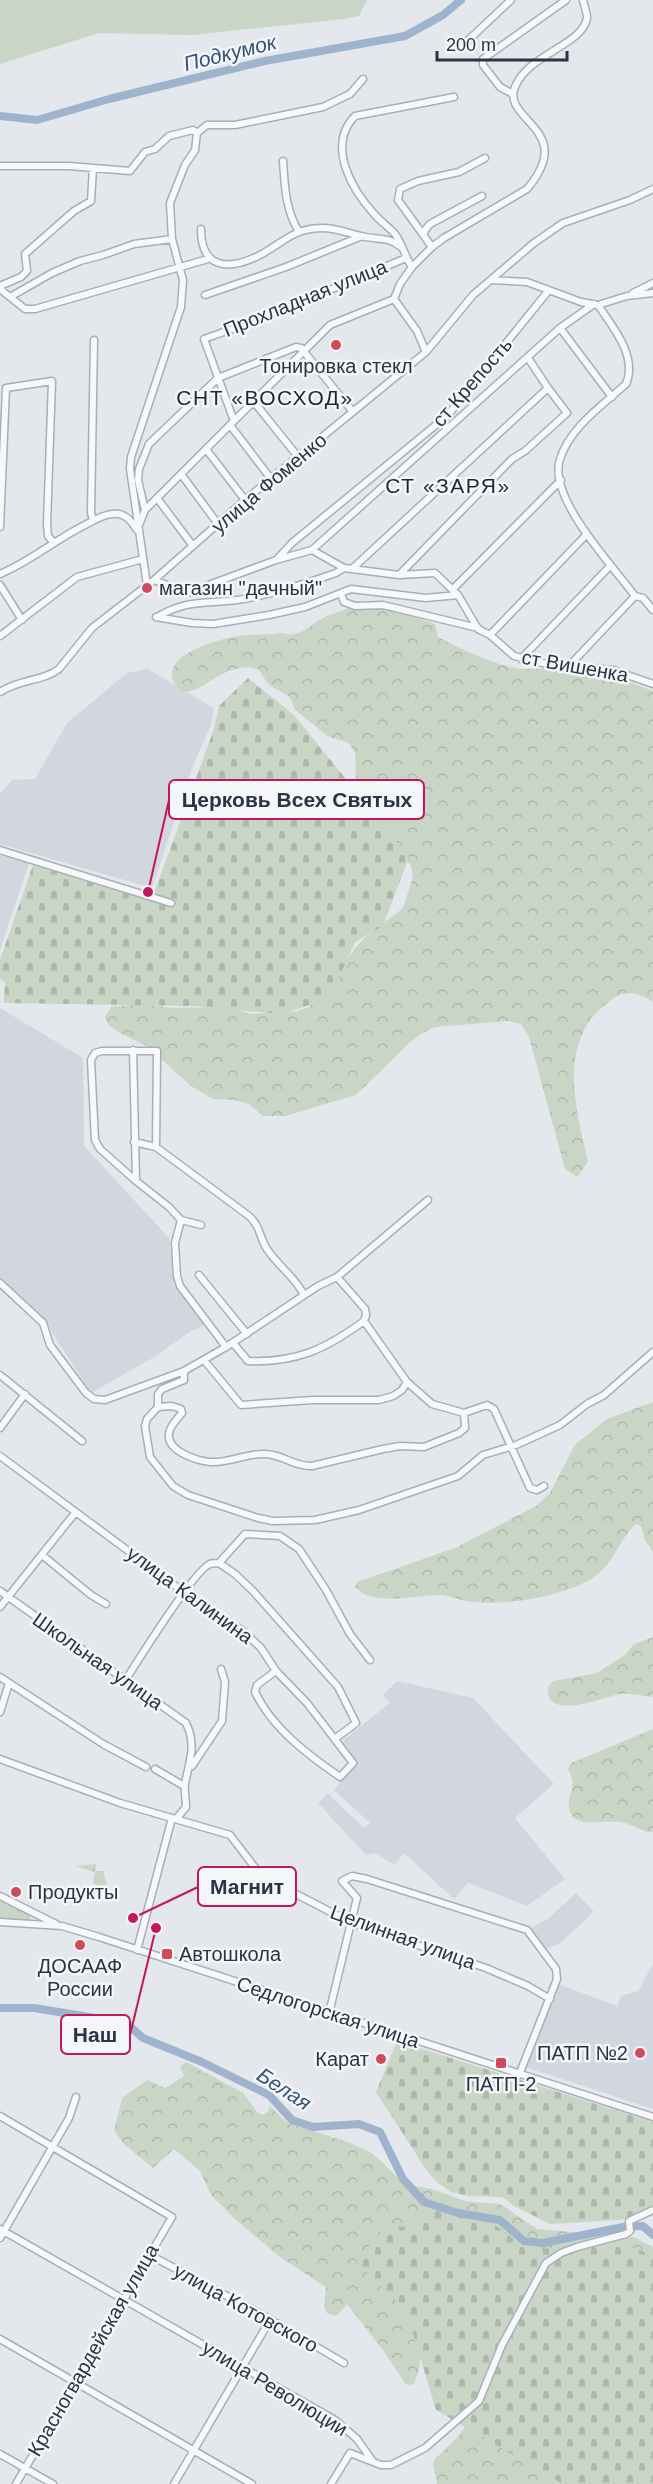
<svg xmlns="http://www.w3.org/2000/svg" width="653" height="2484" viewBox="0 0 653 2484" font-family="Helvetica,sans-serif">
<defs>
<pattern id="forest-crowns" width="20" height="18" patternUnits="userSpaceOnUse" patternTransform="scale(1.5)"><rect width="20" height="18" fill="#c9d6c5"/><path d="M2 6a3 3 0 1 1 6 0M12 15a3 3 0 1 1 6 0" fill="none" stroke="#adb8ab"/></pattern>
<pattern id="cemetery-stones" width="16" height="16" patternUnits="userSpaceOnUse" patternTransform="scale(1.5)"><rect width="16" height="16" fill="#c9d6c5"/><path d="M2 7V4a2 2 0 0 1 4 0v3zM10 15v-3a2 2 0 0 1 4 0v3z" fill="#adb8ab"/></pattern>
</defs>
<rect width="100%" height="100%" fill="#e4e7ec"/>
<path fill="#d2d6de" d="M 148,669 L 214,708 L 211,725 L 192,768 L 152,888 L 0,844 L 0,794 L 12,780 L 35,779 L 67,723 L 127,673 Z
M 0,855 L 29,863 L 0,950 Z
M 0,1008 L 83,1058 L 84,1146 L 169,1238 L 174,1285 L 206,1325 L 191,1331 L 156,1356 L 91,1393 L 41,1315 L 15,1295 L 0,1278 Z
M 397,1681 L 473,1698 L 554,1784 L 515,1818 L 565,1879 L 527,1906 L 468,1883 L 454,1899 L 404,1853 L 395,1865 L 375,1853 L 366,1855 L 318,1803 L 328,1794 L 364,1828 L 370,1823 L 334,1790 L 357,1761 L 342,1741 L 390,1703 L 383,1695 Z
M 576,1893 L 594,1912 L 559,1944 L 544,1949 L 529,1929 L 548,1919 Z
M 653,1964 L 653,2109 L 525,2067 L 558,1984 L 617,2006 L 621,1996 L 638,1991 Z"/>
<path fill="#c9d6c5" d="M 0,0 L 367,0 L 359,16 L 344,19 L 191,35 L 99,33 L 0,64 Z"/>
<path fill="url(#forest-crowns)" d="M 360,604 L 399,612 L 435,624 L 438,637 C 459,648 502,669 525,669 C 536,669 547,667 558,668 C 587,670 627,680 653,691 L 653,1002 C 641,993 624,989 611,1000 C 603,1007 593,1014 588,1023 C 562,1065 578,1117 588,1162 L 577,1177 L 565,1169 L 529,1037 L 521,1024 L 508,1021 L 435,1027 L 422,1033 L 408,1044 L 356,1095 L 285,1116 L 263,1116 L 249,1104 L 235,1100 L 213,1099 L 191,1086 L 147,1046 L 118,1032 L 108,1024 L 105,1017 L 111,1007 L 144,1004 L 172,1008 L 229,1007 L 250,1014 L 297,1011 L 309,1007 L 362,940 L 403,908 L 413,877 L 411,866 L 378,822 L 356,778 L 355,753 L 349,743 L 329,737 L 295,710 L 290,697 L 269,685 L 258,669 C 223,660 201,697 182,691 C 177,689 172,681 172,676 C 170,650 229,636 248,635 C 259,634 269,635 280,633 C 284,633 289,635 293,634 C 304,633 312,624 321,619 C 333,613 347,609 360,604 Z
M 653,1402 L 653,1552 L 645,1540 L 641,1526 L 636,1524 C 619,1539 613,1565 594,1577 C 564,1597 502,1607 466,1601 C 456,1599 449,1595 439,1595 C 416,1595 372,1607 355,1587 L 357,1582 L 455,1548 L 536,1506 L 550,1493 L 575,1445 L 607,1419 Z
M 653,1637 L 653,1697 C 642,1696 632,1693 620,1694 C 607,1696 552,1720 548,1693 C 547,1687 550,1684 554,1681 L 597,1673 L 625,1655 L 634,1644 Z
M 653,1729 L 653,1832 C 640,1832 633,1824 621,1822 C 605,1820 586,1827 573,1817 C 560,1799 581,1791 568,1769 L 571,1763 Z
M 96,1864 L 95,1871 L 103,1871 L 108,1888 L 93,1884 L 95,1872 L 76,1866 Z
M 0,1901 L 30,1915 L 30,1920 L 0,1919 Z
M 186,2062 L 243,2093 L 257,2112 L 262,2115 L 268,2112 L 270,2106 L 284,2120 L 294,2125 L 348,2142 L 372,2153 L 405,2184 L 432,2189 L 465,2201 L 500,2204 L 537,2229 L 634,2237 L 653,2247 L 653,2484 L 437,2484 L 433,2465 L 435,2459 L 457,2438 L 494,2389 L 422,2342 L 419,2370 L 414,2384 L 408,2385 L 405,2383 L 383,2350 L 347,2304 L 336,2316 L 327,2313 L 324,2307 L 326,2287 L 280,2257 L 234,2218 L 211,2195 L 200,2171 L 174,2149 L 153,2168 L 124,2144 L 114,2131 L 122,2098 L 147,2080 L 165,2088 L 184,2076 L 180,2066 Z"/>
<path fill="url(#cemetery-stones)" d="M 248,678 L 294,715 L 409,857 L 383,926 L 355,942 L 330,998 L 282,1014 L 194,1006 L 4,1003 L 5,982 L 0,979 L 0,960 L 33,865 L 151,901 L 213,732 L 219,706 Z
M 397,2041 L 653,2122 L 653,2207 L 634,2217 L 619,2220 L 550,2224 L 514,2206 L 502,2197 L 468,2196 L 451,2192 L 438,2183 L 427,2171 L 376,2092 Z
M 432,2207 L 496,2226 L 530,2251 L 607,2239 L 653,2255 L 653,2484 L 563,2484 L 436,2410 L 406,2310 L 356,2262 L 386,2226 L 409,2227 Z"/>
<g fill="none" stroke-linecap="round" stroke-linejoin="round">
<path stroke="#9fb4cc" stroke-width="8" d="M 0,116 L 37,120 L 109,99 L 265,61 L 405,36 L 443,15 L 461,0
M 0,2008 L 34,2008 L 126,2023 L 143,2038 L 202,2062 L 269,2095 L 292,2120 L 313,2127 L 359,2124 L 380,2132 L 403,2179 L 424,2202 L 458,2213 L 500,2220 L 524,2241 L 543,2243 L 623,2227 L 643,2226 L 653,2235"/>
<g stroke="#a9aeb7" stroke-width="9">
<path id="minor" d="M 461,47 L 511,0
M 513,94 L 500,87 L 483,65 L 483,59 L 566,0
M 197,133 L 207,125 L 235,125 L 323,107 L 350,94 L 363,79
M 283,161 C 285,187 285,209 299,232
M 0,166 L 69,166 L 130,171 L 145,152 L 155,149 L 169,136 L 193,130 L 197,133
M 201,229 C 201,268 227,271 258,256 C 273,249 286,236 302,231 C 325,224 340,231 361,236 C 376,240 388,236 401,247
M 424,235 L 425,230 L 430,224 L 482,196
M 432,247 L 398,200 L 400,189 L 418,181 L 459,172 L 485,158
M 412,267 L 432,247 L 444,238 L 527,189 C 578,129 501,121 515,87 C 528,54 583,45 587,18 C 587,12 584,6 583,0
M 491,280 L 527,282 L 581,302 L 598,305 C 612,326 638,356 626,384 C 603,405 570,427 560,459 C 547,498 614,567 635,596 L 643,598 L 653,610
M 0,286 L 21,277 L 27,271 L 25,254 L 74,211 L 91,201 L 93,168
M 0,289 L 10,297 L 52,273 L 80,261 L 103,255 L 134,244 L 172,239
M 633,293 L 653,283
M 205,295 L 286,267 L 362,236
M 10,297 L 25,309 L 35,309 L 208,259
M 598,305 L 627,296 L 653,293
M 560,328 L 612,397
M 426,352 L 417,331 L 394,299 L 400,284 L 412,267 C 405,257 402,243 395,234 C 389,227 381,222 375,215 C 352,190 326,146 355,116 L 454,97
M 254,402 L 299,458
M 234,421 L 204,339 L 263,318 L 406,258
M 230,425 L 271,479
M 206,449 L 245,500
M 181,474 L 218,524
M 157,498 L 193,546
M 145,510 L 138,480 L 139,469 L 149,444 L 218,378 L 296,347 L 301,348 L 353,412
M 93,520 L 91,513 L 94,340
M 140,523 L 145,510 L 330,325 L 394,299
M 0,527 L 6,388 L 52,381 L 47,524 L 48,536 L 53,542
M 312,550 L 560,328 L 594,304
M 278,558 L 292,543 L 448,415 L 549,290
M 353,568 L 548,388 L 528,358
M 0,574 C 29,562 54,541 81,527 C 91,522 101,515 112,514 C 124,512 131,520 137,530
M 399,575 L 512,459 L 525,451 L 567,413 L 548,388
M 154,580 L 187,593 L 276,560 L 312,550 L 344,568 L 399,575 L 435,573 L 458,595 L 478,629 L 490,635 L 514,656 L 547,664 L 613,670 L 653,684
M 0,585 L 22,620
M 147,585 L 130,469 L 131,457 L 181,307 L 183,280 L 172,239 L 170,203 L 185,165 L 195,150 L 197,133
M 453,589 L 561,480
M 341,594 L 344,602 L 355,606 L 383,605 L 478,628
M 156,617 L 192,623 L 213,624 L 269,615 L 305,607 L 351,589 L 426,598 L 458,595
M 157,617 C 188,599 205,604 237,600 C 271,595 304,584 336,573 L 344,568
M 490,635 L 587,534
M 0,636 L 77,577 L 143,559
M 521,659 L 609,567
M 570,665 L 635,596
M 0,692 C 20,679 44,681 59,669 L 92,628 L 154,580 L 245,500 L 426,352 L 473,295 L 534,243 L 563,223 L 630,200 L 653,189
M 0,850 L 171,903
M 133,1050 L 136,1181 L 100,1149 L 95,1140 L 91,1060 L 95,1053 L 102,1051 L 157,1051 L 156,1147
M 134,1142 L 156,1147 L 249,1216 C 261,1227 259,1237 267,1249 C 278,1266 295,1277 304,1295
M 136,1181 L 169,1207 L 181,1220 L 201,1225
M 181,1220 L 175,1243 L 177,1276 L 180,1286 L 226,1347
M 199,1275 L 247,1334
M 337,1277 L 365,1309 L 366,1315 L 364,1321 L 407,1382 L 432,1404 L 464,1413
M 0,1283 L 43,1323 L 50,1345 L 86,1393 L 94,1399 L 105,1400 L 184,1371 L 226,1347 L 318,1286 L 337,1277 L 428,1200
M 233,1343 L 248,1361 C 296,1363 326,1349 364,1321
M 204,1360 L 241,1405 L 313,1400 L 379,1400 L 393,1396 L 402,1390 L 407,1382
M 184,1371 L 184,1380 L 162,1389 L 158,1394 L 158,1407 L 147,1419 L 145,1426 L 150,1457 L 173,1486 L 188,1495 L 258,1518 L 273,1521 L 315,1520 L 359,1510 L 458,1476 L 483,1455 L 516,1445 L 560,1425 L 587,1404 L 604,1395 L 653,1352
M 0,1375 L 82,1441
M 158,1407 L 172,1406 L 181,1409 L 182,1413 C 177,1419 170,1426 169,1433 C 166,1451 197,1461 211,1462 C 228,1463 245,1454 262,1454 C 281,1453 294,1467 312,1466 L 383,1449 L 400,1446 L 424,1447 L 459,1433 L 465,1428 L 464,1413 L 487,1405 L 494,1409 L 530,1488 L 537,1490 L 544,1486
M 0,1428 L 25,1394
M 0,1456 L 204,1607 L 242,1630 L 261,1648 L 276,1671 L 307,1703 L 353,1763 L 340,1777 C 308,1755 272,1728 255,1692 L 257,1685 L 276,1671
M 42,1555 L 91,1595 L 106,1604
M 219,1563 L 235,1574 L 253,1591 L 338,1687 L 356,1723 L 336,1738
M 219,1563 L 245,1534 L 280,1536 L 299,1549 L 326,1590 L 350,1634 L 370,1660
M 0,1591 L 186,1723 C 197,1746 189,1761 185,1784 C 184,1791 186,1800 186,1807 L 176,1819
M 0,1607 L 75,1513
M 0,1677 L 103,1744 L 146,1767
M 125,1681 C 137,1662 195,1569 210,1564 C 212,1563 216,1563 219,1563
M 0,1712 L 9,1683
M 0,1759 L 120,1803 L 230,1835 L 256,1869 L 269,1880 L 352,1923 L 486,1968 L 528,1986 L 550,1999
M 192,1766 L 222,1721 L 225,1682 L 221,1669
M 155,1769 L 184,1786
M 0,1896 L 56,1924
M 0,1922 L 62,1926 L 99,1937 L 653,2117
M 137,1950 L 172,1818
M 329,2013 L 357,1898 L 342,1881 L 352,1876 L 367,1879 L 527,1930 L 556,1969 L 557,1979 L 519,2075
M 0,2116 L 172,2217 L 16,2484
M 0,2229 L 335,2420 L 357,2439 L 372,2460
M 0,2238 L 69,2118 L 76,2097
M 148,2254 L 268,2318 L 344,2363
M 0,2339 L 252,2484
M 0,2454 L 53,2484
M 174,2484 L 270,2320
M 331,2484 L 350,2453 L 381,2465 L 391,2465 L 425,2448 L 479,2401 L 502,2345 L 546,2263 L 561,2253 L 577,2247 L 626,2234 L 630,2231 L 629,2221 L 653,2210"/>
</g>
<use href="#minor" stroke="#f7f8fa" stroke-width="6"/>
</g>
<g fill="#d1495b" stroke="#f4f6f9" stroke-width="2">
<circle cx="336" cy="345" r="6"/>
<circle cx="147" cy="588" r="6"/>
<circle cx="16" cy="1892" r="6"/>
<circle cx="80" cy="1945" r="6"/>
<rect x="161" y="1948" width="12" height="12" rx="3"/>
<circle cx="640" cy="2053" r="6"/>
<circle cx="381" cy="2059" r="6"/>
<rect x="495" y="2057" width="12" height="12" rx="3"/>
</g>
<g text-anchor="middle" stroke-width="5" stroke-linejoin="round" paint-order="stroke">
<g font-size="20" fill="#2b3445" stroke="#f4f6f9">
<text transform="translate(305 298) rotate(-22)" y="7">Прохладная улица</text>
<text transform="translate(472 382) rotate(-49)" y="7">ст Крепость</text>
<text transform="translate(269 483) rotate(-40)" y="7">улица Фоменко</text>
<text transform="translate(575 666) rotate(10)" y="7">ст Вишенка</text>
<text transform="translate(190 1595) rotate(36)" y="7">улица Калинина</text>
<text transform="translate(98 1661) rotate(35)" y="7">Школьная улица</text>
<text transform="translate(403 1937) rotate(20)" y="7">Целинная улица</text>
<text transform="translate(328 2012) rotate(18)" y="7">Седлогорская улица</text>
<text transform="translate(246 2308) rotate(29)" y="7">улица Котовского</text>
<text transform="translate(93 2350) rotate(-60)" y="7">Красногвардейская улица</text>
<text transform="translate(275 2388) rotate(31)" y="7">улица Революции</text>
</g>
<g font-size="20" fill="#2b3445" stroke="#f4f6f9">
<text x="336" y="373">Тонировка стекл</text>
<text x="159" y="595" text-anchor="start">магазин "дачный"</text>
<text x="28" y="1899" text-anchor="start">Продукты</text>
<text x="179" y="1961" text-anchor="start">Автошкола</text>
<text x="80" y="1973">ДОСААФ<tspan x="80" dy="23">России</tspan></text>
<text x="628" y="2060" text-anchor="end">ПАТП №2</text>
<text x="369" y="2066" text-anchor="end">Карат</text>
<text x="501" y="2091">ПАТП-2</text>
</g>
<g font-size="21" font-style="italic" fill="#34527a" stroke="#f4f6f9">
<text transform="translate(230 53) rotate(-14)" y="7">Подкумок</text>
<text transform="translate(284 2089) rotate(33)" y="7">Белая</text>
</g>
<g font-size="21" letter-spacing="1.5" fill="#1d2536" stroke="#f4f6f9">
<text x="265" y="405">СНТ «ВОСХОД»</text>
<text x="448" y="493">СТ «ЗАРЯ»</text>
</g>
</g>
<path fill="none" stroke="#c2185b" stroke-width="2" d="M148 892L169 800M133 1918L198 1887M156 1928L130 2035"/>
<g fill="#c2185b" stroke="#f4f6f9" stroke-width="2">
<circle cx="148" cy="892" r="6"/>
<circle cx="133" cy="1918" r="6"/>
<circle cx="156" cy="1928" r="6"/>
</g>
<g fill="#f4f6f9" stroke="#c2185b" stroke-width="2">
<rect x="169" y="780" width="255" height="39" rx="6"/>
<rect x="198" y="1867" width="98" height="39" rx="6"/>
<rect x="61" y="2015" width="69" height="39" rx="6"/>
</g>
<g font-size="21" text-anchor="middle" font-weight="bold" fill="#2b3445">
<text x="297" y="807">Церковь Всех Святых</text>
<text x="247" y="1894">Магнит</text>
<text x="95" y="2042">Наш</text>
</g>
<path d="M437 51v9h130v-9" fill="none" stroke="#2b3445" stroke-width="3"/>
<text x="446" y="51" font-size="18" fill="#2b3445" stroke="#f4f6f9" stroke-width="4.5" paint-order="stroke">200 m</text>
</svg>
